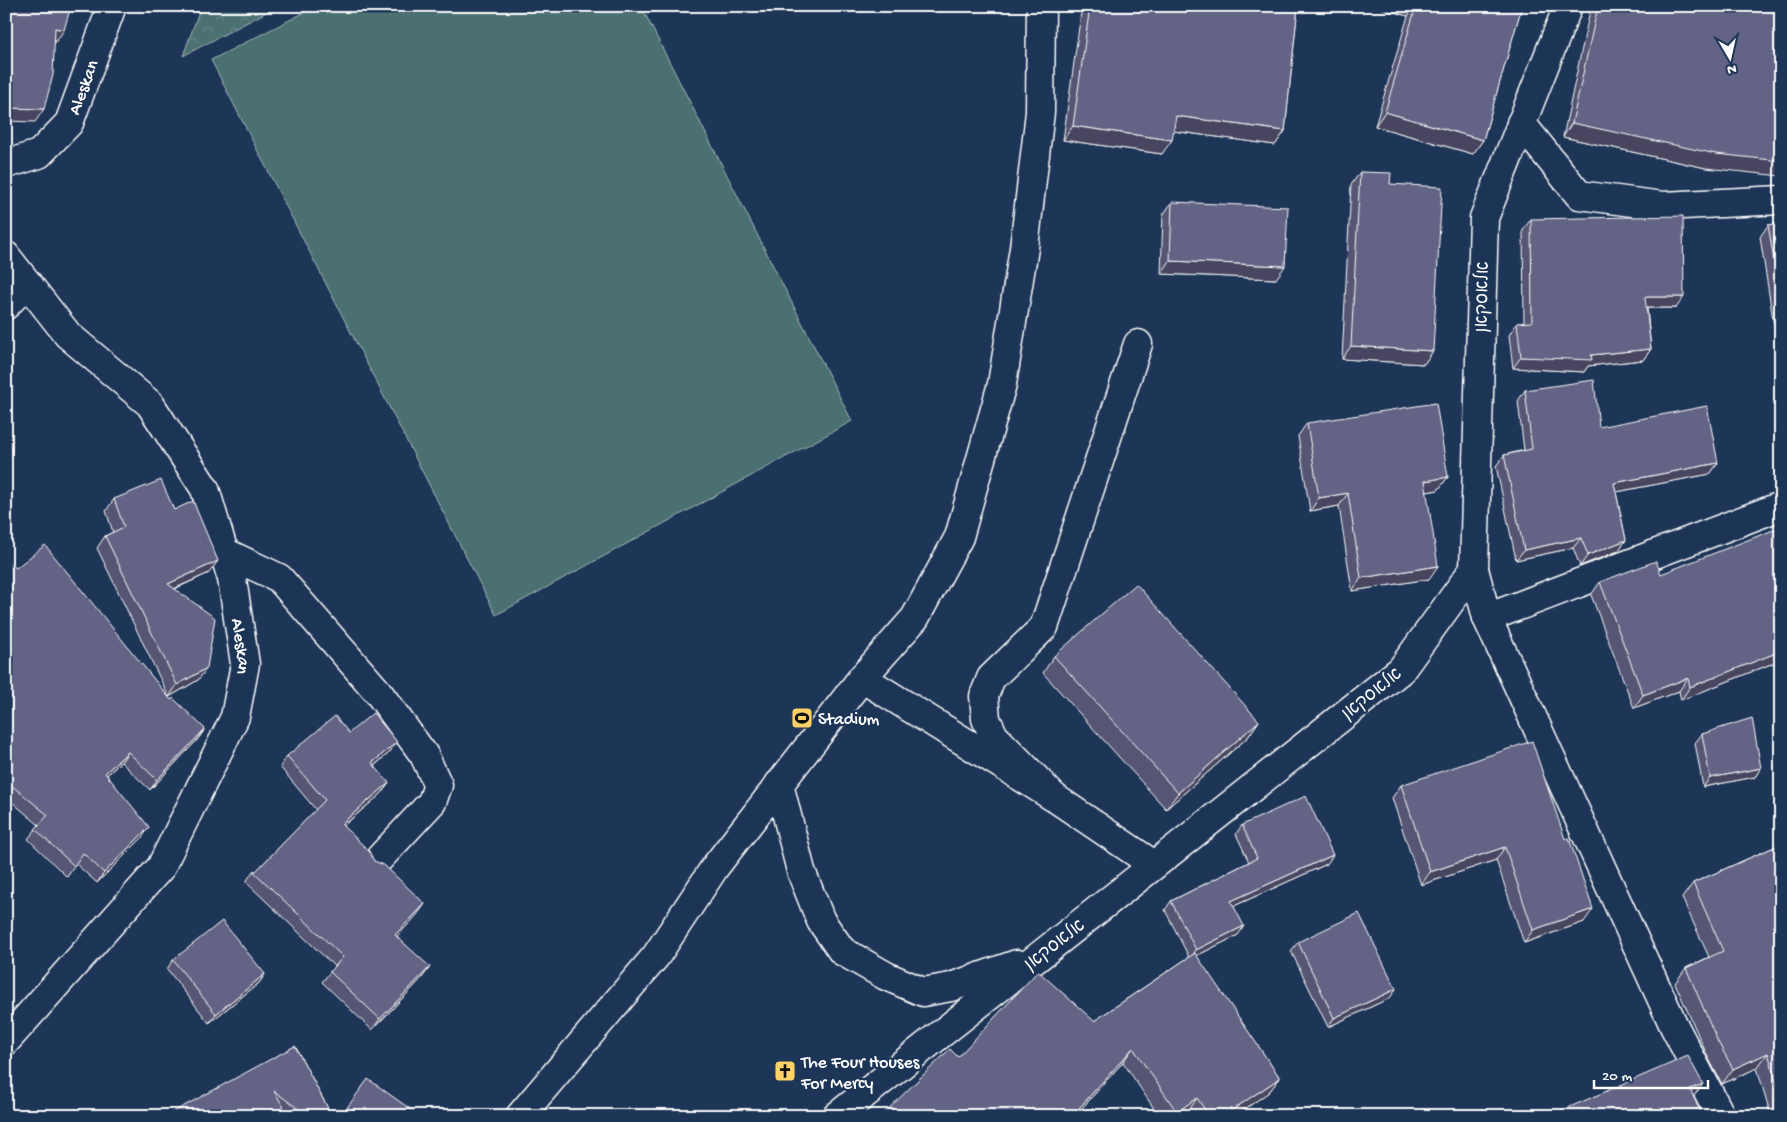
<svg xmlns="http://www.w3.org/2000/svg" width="1787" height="1122" viewBox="0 0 1787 1122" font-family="'Gochi Hand','Playpen Sans Hebrew',sans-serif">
<defs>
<pattern id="park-crowns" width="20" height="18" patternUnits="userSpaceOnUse" patternTransform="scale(1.25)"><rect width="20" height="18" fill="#4c6f71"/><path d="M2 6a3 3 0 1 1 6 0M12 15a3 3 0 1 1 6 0" fill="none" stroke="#678586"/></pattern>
</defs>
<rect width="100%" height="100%" fill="#1d3557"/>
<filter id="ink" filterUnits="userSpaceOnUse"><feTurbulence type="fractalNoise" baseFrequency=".02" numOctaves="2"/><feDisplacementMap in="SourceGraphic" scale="10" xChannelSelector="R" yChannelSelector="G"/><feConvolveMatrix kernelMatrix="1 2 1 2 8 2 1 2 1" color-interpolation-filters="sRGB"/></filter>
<g filter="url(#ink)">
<path fill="#4c6f71" stroke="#a6b7b8" d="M 317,6 L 641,6 L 852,421 L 496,615 L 211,60 Z"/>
<path fill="url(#park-crowns)" stroke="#a6b7b8" d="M 201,6 L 278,6 L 183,56 Z"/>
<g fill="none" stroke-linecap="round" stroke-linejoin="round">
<g stroke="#fff" stroke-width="31">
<g id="minor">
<path d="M 1521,123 L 1579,195 L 1663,206 L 1781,200"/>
<path id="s1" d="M 6,164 L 39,154 L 69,123 L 112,6"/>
<path id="s2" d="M 6,256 L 68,335 L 150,404 L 205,489 L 232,579 L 245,664 L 235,717 L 161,867 L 6,1041"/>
<path d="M 6,305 L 27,283"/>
<path d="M 224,552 L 279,578 L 378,692 L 424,755 L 438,785 L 432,802 L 377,861"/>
<path d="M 1474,569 L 1487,618 L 1781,506"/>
<path d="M 1487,618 L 1674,1026 L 1721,1116"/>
<path d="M 862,678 L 1055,798 L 1154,865"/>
<path d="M 779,784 L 801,871 L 821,921 L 842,951 L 886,976 L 923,992 L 951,987 L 1017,964"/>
<path d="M 1055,798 L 994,736 L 986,719 L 984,696 L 991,678 L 1044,627 L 1138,344"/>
<path d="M 520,1116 L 656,956 L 715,867 L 862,678 L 915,618 L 959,537 L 1002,384 L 1024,248 L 1040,112 L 1041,6"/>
<path d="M 837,1116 L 1401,670 L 1474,569 L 1484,218 L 1568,6"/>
</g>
</g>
<use href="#minor" stroke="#1d3557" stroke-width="28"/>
</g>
<path fill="#565573" stroke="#fff" d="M 1082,6 L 1298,6 L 1285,131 L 1275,145 L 1173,131 L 1162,154 L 1063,140 Z
M 1374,6 L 1522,6 L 1483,140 L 1473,154 L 1375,126 L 1408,16 Z
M 1591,6 L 1781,6 L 1706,168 L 1563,137 Z
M 1360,172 L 1390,184 L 1433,351 L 1424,364 L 1342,359 L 1351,185 Z
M 1172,202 L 1276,279 L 1161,274 L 1163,215 Z
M 1531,219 L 1676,308 L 1647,308 L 1651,349 L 1643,360 L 1588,366 L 1584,372 L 1513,368 L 1509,335 L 1517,323 L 1524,323 L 1523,230 Z
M 1781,223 L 1781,370 L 1760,237 L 1768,225 Z
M 1525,390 L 1599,427 L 1718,463 L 1710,474 L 1616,492 L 1626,540 L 1618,551 L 1580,566 L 1573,548 L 1516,560 L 1496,466 L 1504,455 L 1524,450 L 1518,401 Z
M 1307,423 L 1448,477 L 1438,490 L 1426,492 L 1429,579 L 1352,591 L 1339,506 L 1310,511 L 1298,436 Z
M 114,499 L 174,510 L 209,573 L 175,589 L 207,668 L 198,680 L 169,697 L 97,548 L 105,536 L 113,532 L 106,511 Z
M 6,560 L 205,729 L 198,739 L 150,790 L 121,762 L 107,775 L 142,838 L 97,883 L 76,864 L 67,877 L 28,839 L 39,825 L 6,797 Z
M 1661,574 L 1781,660 L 1681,700 L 1679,691 L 1634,708 L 1591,595 L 1600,582 Z
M 1054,656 L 1259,721 L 1248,737 L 1166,809 L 1043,673 Z
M 349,733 L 397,742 L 389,753 L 374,766 L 389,783 L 381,794 L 343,826 L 374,861 L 417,915 L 397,936 L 422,978 L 372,1030 L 322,982 L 330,972 L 334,966 L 246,882 L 253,871 L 256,871 L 316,810 L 280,767 L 287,756 Z
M 1702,734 L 1761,768 L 1755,777 L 1703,787 L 1695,743 Z
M 1401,785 L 1565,839 L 1584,922 L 1524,943 L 1496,860 L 1421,885 L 1392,798 Z
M 1242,825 L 1327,864 L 1234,906 L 1238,935 L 1196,956 L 1280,1078 L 1269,1092 L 1235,1116 L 1189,1116 L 1187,1113 L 1182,1116 L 1159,1116 L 1123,1062 L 1075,1116 L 881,1116 L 1094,1021 L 1189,957 L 1165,910 L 1171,901 L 1249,862 L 1236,834 Z
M 1781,844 L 1781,1116 L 1771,1116 L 1757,1068 L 1722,1084 L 1708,1057 L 1675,983 L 1686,968 L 1709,957 L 1682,898 L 1693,883 Z
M 1298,942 L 1390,998 L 1328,1027 L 1291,951 Z
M 173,960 L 265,974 L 259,983 L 209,1023 L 167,969 Z
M 295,1046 L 332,1116 L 175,1116 Z
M 173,1112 L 175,1116 L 170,1116 Z"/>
<path fill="#46455e" stroke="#fff" d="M 1374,6 L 1414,6 L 1408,16 Z
M 55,28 L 64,30 L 55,43 L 46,41 Z
M 6,108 L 44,109 L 35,122 L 6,121 Z
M 1385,112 L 1483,140 L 1473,154 L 1375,126 Z
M 1176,116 L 1285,131 L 1275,145 L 1166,130 Z
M 1572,123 L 1781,161 L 1781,176 L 1706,168 L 1563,137 Z
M 1073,126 L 1172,140 L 1162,154 L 1063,140 Z
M 1170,261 L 1285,266 L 1276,279 L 1161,274 Z
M 1645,297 L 1684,297 L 1676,308 L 1637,308 Z
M 1351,346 L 1433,351 L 1424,364 L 1342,359 Z
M 1651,349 L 1643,360 L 1588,366 L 1584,372 L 1513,368 L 1521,357 L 1591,355 Z
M 1718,463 L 1710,474 L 1606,494 L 1614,483 Z
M 1448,477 L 1438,490 L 1415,494 L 1425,481 Z
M 1348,493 L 1339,506 L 1310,511 L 1319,498 Z
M 1581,538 L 1573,548 L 1516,560 L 1524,550 Z
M 1626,540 L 1618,551 L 1580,566 L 1588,555 Z
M 218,561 L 209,573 L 160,595 L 168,584 Z
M 1438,566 L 1429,579 L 1352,591 L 1361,578 Z
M 1781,651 L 1781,660 L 1681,700 L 1690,687 Z
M 207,668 L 198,680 L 169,697 L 177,685 Z
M 1688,678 L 1679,691 L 1634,708 L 1643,695 Z
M 1259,721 L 1248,737 L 1166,809 L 1178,793 Z
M 205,729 L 198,739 L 150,790 L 157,780 Z
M 397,742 L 389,753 L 364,774 L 372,763 Z
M 128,752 L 121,762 L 98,783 L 105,773 Z
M 1761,768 L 1755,777 L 1703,787 L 1710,778 Z
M 389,783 L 381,794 L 333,834 L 341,824 Z
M 149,827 L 142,838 L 97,883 L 104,873 Z
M 1505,847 L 1496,860 L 1421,885 L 1430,872 Z
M 1333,855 L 1327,864 L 1225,910 L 1231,901 Z
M 425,904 L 417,915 L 388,946 L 395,935 Z
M 1593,909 L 1584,922 L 1524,943 L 1533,930 Z
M 1244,926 L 1238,935 L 1190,959 L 1196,950 Z
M 430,967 L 422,978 L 372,1030 L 380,1019 Z
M 265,974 L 259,983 L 209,1023 L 216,1014 Z
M 1396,989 L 1390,998 L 1328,1027 L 1334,1018 Z
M 1133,1048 L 1123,1062 L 1075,1116 L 1072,1116 Z
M 1768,1053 L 1757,1068 L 1722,1084 L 1733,1069 Z
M 1280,1078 L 1269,1092 L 1235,1116 L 1223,1116 Z
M 1703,1084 L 1693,1097 L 1690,1089 Z
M 1197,1098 L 1187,1113 L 1182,1116 L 1174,1116 L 1177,1112 Z"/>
<path fill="#646386" stroke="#fff" d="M 6,6 L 71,6 L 64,30 L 55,28 L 53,75 L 44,109 L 6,108 Z
M 1090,6 L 1298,6 L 1285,131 L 1176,116 L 1172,140 L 1073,126 Z
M 1416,6 L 1522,6 L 1483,140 L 1385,112 Z
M 1598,6 L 1781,6 L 1781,161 L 1716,154 L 1572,123 Z
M 1360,172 L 1391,173 L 1390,184 L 1442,187 L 1433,351 L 1351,346 Z
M 1172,202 L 1288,207 L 1285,266 L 1170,261 Z
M 1683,216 L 1684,297 L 1645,297 L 1651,349 L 1591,355 L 1592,360 L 1521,357 L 1517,323 L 1532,322 L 1531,219 Z
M 1781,223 L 1781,302 L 1768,225 Z
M 1594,380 L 1599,427 L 1707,406 L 1718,463 L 1614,483 L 1626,540 L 1588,555 L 1581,538 L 1524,550 L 1504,455 L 1532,449 L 1525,390 Z
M 1436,403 L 1448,477 L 1425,481 L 1438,566 L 1361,578 L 1348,493 L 1319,498 L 1307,423 Z
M 161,480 L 174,510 L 193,501 L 218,561 L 168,584 L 215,618 L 207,668 L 177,685 L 105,536 L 124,527 L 114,499 Z
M 1781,527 L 1781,651 L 1690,687 L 1688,678 L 1643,695 L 1600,582 L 1656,561 L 1661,574 Z
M 45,545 L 171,700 L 173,698 L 205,729 L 157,780 L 128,752 L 105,773 L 149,827 L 104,873 L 83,853 L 74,866 L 35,829 L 48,815 L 6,781 L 6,560 L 16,568 Z
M 1136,584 L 1259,721 L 1178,793 L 1054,656 Z
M 373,713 L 397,742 L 372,763 L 389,783 L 341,824 L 369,851 L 374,861 L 384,865 L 425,904 L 395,935 L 430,967 L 380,1019 L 330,972 L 343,957 L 253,871 L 256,871 L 325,800 L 287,756 L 335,716 L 349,733 Z
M 1752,718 L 1761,768 L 1710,778 L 1702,734 Z
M 1532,741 L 1565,839 L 1569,838 L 1593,909 L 1533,930 L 1505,847 L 1430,872 L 1401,785 Z
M 1306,796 L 1333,855 L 1231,901 L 1244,926 L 1196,950 L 1171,901 L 1257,858 L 1242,825 Z
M 1781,844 L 1781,1099 L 1768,1053 L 1733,1069 L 1718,1042 L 1686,968 L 1723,951 L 1693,883 Z
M 1359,913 L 1396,989 L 1334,1018 L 1298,942 Z
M 222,921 L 265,974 L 216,1014 L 173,960 Z
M 1195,953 L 1280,1078 L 1223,1116 L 1209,1116 L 1197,1098 L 1177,1112 L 1133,1048 L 1072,1116 L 881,1116 L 950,1049 L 958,1057 L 1038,971 L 1094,1021 Z
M 295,1046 L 332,1116 L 308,1116 L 274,1091 L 289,1116 L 175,1116 L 173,1112 Z
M 1688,1056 L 1703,1084 L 1690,1089 L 1702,1116 L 1549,1116 Z
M 368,1079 L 420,1116 L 341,1116 Z"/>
</g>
<defs>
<g id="stadium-square" transform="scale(1.125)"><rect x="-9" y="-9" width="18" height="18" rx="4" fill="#ffd166" stroke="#1d3557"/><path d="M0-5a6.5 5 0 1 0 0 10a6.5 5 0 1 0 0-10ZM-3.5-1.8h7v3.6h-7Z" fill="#111"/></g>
<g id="church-square" transform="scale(1.125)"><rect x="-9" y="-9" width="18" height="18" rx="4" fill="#ffd166" stroke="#1d3557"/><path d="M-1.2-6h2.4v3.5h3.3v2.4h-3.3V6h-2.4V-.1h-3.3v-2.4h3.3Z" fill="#111"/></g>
</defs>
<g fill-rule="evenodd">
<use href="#stadium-square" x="802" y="718"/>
<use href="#church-square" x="785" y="1071"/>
</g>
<g text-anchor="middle" stroke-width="4.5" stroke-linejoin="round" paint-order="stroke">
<g font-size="18" fill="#fff" stroke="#1d3557">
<text dy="6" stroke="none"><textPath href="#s1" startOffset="116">Aleskan</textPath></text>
<text transform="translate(1481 297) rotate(-89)" y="6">אלאסקאן</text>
<text dy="6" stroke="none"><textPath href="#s2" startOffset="471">Aleskan</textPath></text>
<text transform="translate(1371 693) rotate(-39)" y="6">אלאסקאן</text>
<text transform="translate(1054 944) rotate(-38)" y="6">אלאסקאן</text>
</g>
<g font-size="18" fill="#fff" stroke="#1d3557" text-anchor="start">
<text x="818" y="724">Stadium</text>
<text x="801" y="1067">The Four Houses<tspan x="801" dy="21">For Mercy</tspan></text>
</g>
</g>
<rect width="1787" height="1122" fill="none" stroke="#1d3557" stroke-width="25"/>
<rect x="12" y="12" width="1762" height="1097" fill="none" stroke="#fff" stroke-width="2" filter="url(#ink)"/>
<g transform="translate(1730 58) rotate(171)" stroke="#1d3557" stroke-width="4" paint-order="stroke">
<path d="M0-4L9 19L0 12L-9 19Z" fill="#ffffff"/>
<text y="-8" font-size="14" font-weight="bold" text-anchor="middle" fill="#ffffff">N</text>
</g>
<path d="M1594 1080v8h114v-8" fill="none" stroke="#ffffff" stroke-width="2.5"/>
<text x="1602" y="1080" font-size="15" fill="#ffffff" stroke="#1d3557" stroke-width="4" paint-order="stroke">20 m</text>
</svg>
